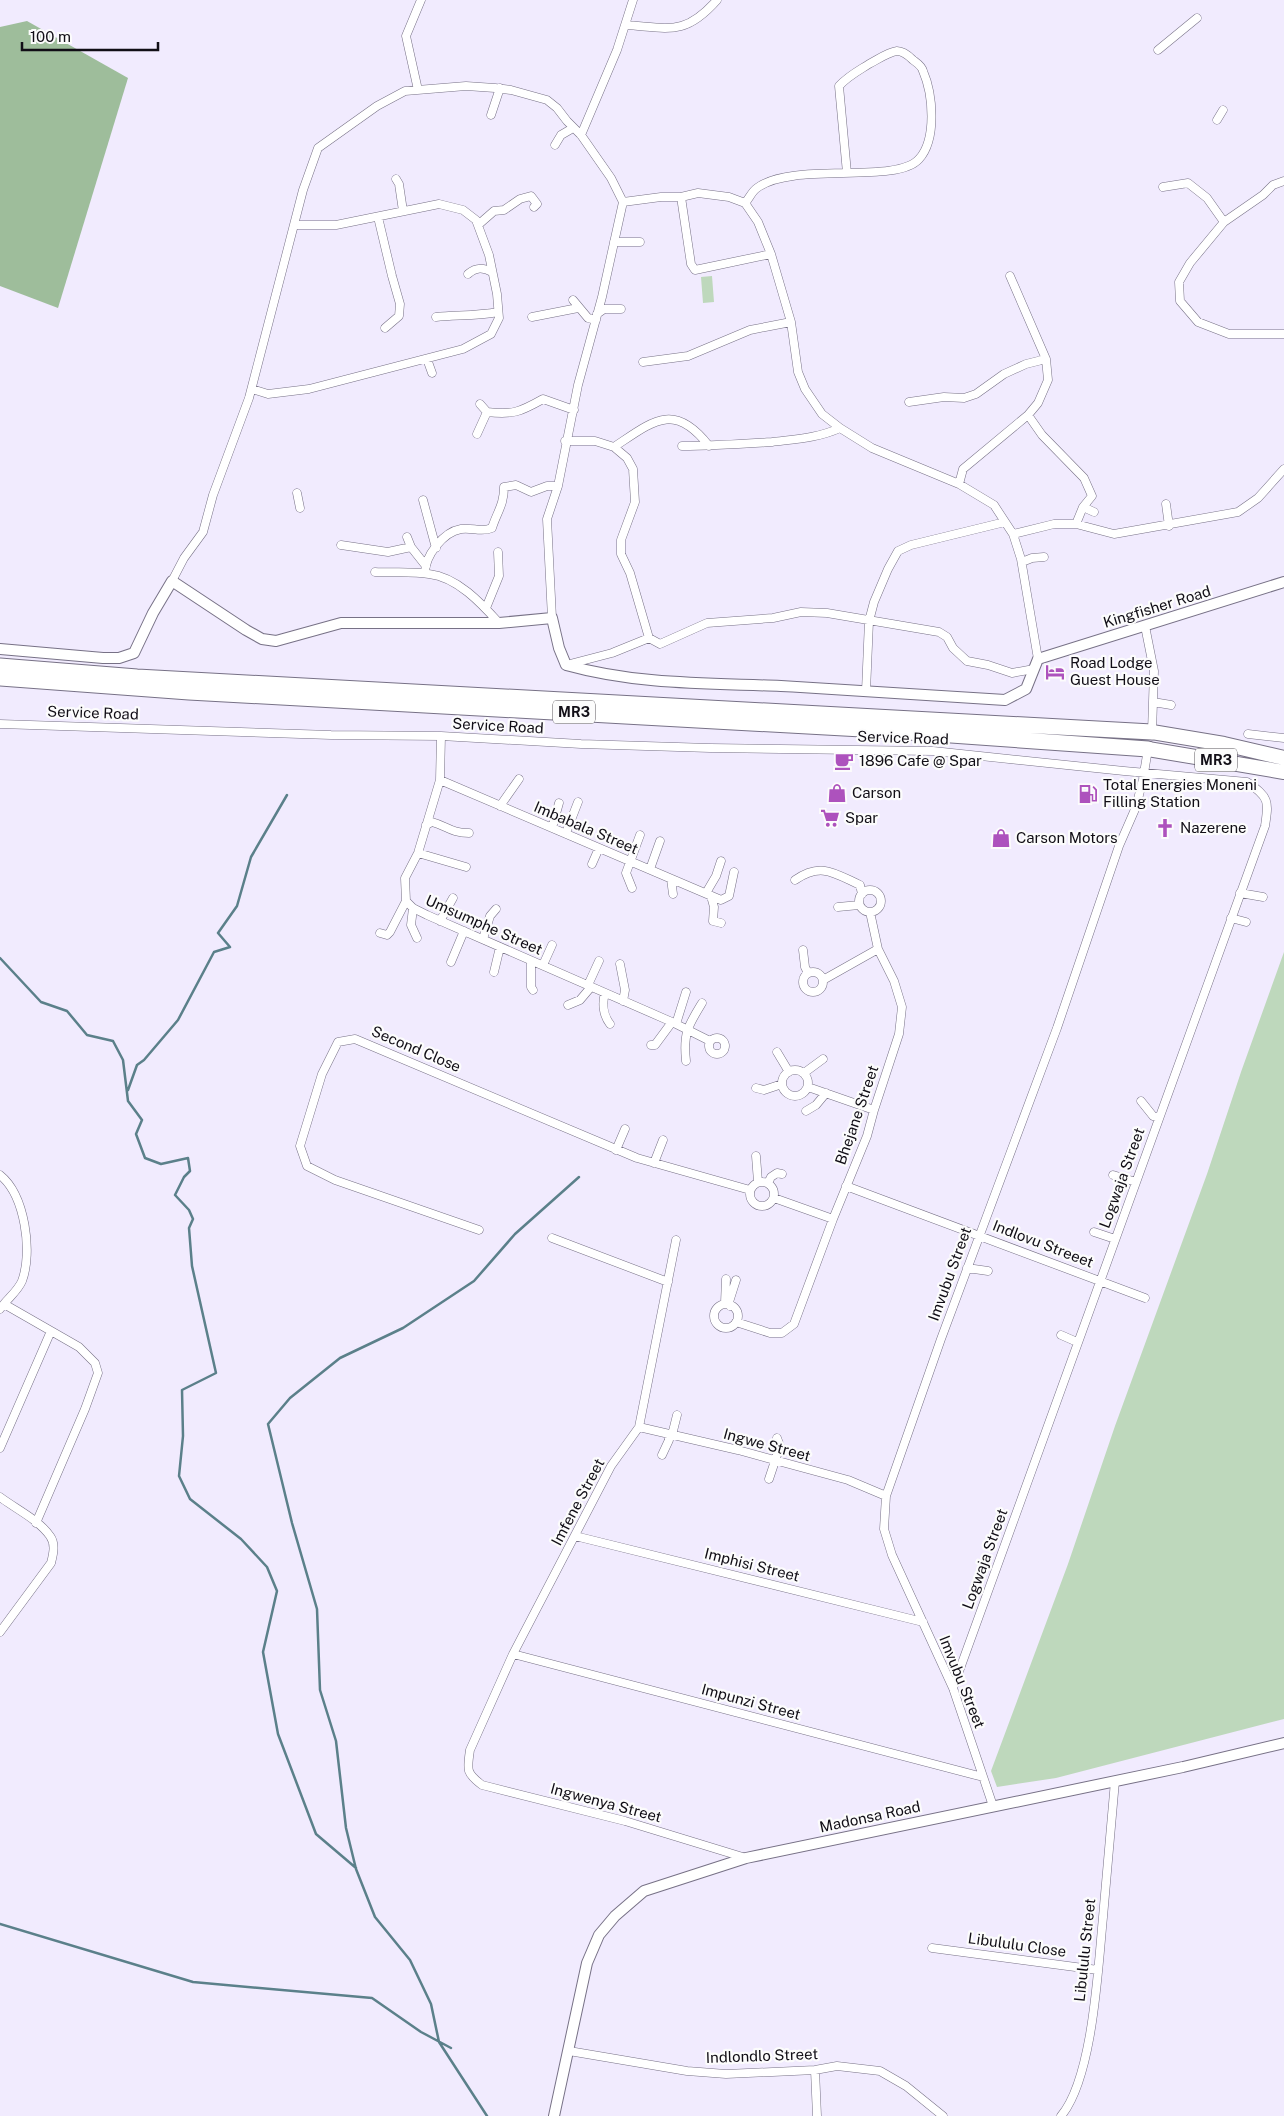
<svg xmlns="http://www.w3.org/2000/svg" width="1284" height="2116" viewBox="0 0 1284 2116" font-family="'Public Sans',sans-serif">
<rect width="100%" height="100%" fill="#f1ebfe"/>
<path fill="#bed8bc" d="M 712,276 L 714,302 L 703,303 L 701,277 Z
M 1284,952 L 1284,1719 L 1056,1778 L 997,1787 L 991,1771 L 1068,1564 L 1115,1426 L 1207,1174 L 1241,1072 Z"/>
<path fill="#9ebd9b" d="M 27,21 L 128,78 L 58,308 L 0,286 L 0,27 Z"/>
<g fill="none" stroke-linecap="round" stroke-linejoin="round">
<path stroke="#5b808a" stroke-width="2.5" d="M 0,958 L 41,1002 L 67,1011 L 87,1035 L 113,1041 L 123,1060 L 128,1101 L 142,1120 L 136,1134 L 145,1158 L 161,1164 L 188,1158 L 190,1171 L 184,1177 L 175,1195 L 189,1210 L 193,1219 L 189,1228 L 192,1266 L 216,1373 L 182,1390 L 183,1436 L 179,1476 L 190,1499 L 241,1539 L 267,1567 L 277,1591 L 263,1652 L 278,1734 L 316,1834 L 356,1868
M 128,1090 L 137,1065 L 144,1060 L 178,1020 L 214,952 L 230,947 L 218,933 L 237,906 L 251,857 L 287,795
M 0,1924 L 193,1982 L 372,1998 L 421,2032 L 451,2048
M 487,2116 L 439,2042 L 431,2004 L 410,1960 L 375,1917 L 356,1869 L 346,1828 L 336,1741 L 320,1690 L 317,1609 L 292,1523 L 268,1424 L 290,1398 L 340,1358 L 403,1328 L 474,1281 L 515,1234 L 579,1177"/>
<g stroke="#777186" stroke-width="9">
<path id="minor" d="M 626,25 C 670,28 685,36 717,0
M 1158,50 L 1197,18
M 418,90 L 406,36 L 421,0
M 491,115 L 500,88
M 1217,120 L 1223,110
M 581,135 L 617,50 L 633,0
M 555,145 L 561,135 L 573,128
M 396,179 L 399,184 L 403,211
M 1284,181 L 1273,185 L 1263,195 L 1224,222 L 1190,263 L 1179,282 L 1180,301 L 1198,322 L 1229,334 L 1284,334
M 1163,187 L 1188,183 L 1207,198 L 1224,222
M 681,197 L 691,264 L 695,270 L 771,254
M 623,202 L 661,197 L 681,197 L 698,193 L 729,197 L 745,203 L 758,222 L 771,254 L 791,322 L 798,372 L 805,389 L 822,414 L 840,428 L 872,448 L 959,484 L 994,505 L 1013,534 L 1021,559 L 1038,659
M 745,203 C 749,199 752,191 757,188 C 792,161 896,185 919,159 C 937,139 933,94 923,71 C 922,66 917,63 913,60 C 909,56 903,51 897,51 C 888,52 877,60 869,64 C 858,71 848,76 839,86 L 847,173
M 378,217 L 392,276 L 400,304 L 399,316 L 385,328
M 478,225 L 494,211 L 504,210 L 520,199 L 531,196 L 537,204 L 534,207
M 614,242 L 640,242
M 468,274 C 476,267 483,267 492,272
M 573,300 L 588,318 L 596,320
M 597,314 L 604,309 L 621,309
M 436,317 C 457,315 477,316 498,312
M 532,317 L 578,308
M 427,359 L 432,373
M 643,362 L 688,356 L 750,330 L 791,322
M 252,389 L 268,394 L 309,389 L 463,349 L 491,334 L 499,318 L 497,294 L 489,255 L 476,220 L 463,210 L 439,204 L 336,225 L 294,225
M 909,402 L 944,397 L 964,398 L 976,394 L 1004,374 L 1026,364 L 1046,359
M 480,404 L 487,412
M 1028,415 L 1042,435 L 1084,478 L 1092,496 L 1083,507 L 1076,524
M 477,434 L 487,412 C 513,415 520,412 543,399 L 574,410
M 565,441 L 595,441 L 614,447 L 627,458 L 633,469 L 635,502 L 621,540 L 621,554 L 630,573 L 649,638
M 682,446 C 712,446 742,444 772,442 C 796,439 818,438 840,428
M 614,447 C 653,421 674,401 709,446
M 959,484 L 963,469 L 1028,415 L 1038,403 L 1048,380 L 1046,359 L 1010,276
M 297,493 L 300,508
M 423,500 L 436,548
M 1166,504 L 1169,526
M 1083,507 L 1094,512
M 1013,534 L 1054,524 L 1076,524 L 1114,534 L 1238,512 L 1258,498 L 1284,469
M 407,537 L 411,547 L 426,566
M 341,545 L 388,552 L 411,547
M 1022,562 L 1032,558 L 1044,557
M 375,572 C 393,573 412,571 429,574 C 457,577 481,603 499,623
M 425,573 C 425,556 443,532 461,529 C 472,527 481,533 492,528 C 497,512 504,505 504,487 L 516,485 L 531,492 L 547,486 L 558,486
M 172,581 L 184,558 L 203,532 L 213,495 L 249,398 L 303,190 L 318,148 L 377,106 L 405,91 L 466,86 L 495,88 L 511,90 L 547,100 L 557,108 L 567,121 L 581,135 L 611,178 L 623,202 L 602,297 L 578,385 L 558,486 L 547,519 L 552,618
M 486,608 L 499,576 L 498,552
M 1145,626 L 1154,671 L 1152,732
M 566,665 L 612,653 L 649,638 L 660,644 L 707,623 L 773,618 L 801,612 L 827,613 L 939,632 L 947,637 L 953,648 L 967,661 L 988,665 L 1012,673 L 1034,669
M 866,691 L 869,621 L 874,602 L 888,569 L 898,551 L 911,545 L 1005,522
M 1153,702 L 1171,705
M 0,724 L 331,735 L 441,736 L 581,744 L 710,748 L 933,751 L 1124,771 L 1247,782 C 1269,797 1269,801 1265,826 L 953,1688
M 1248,734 L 1284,738
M 441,736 L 440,780 L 418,853 L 405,878 L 406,901 L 413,908 L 427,915 L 672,1022 L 710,1041
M 440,780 L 721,900 L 729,896 L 734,872
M 500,806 L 519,779
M 426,825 L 432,822 C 447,826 451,833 469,833
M 552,828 L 559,803
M 566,833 L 578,802
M 418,853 L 466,867
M 592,864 L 599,848
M 650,869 L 660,841
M 671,879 L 673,894
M 795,880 C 821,862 834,873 860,885 L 862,894
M 632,888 L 626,873 L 640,835
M859 901a11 11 0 1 1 22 0a11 11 0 1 1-22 0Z
M 706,893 L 716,876 L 721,861
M 1240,893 L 1263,897
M 711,896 L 714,907 L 713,921 L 721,923
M 838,907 L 859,905
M 413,908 L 411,925 L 417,938
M 1231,918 L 1246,922
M 440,921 L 453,898
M 380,933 L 387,935 L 390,932 L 406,901
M 483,939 L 490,916 L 496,909
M 803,950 L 805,967 L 808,973
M 531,961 L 531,987 L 533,990
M 451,962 L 464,931
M 620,964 L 625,990 L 623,1001
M 543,965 L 552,945
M 494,972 L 500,947
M803 982a10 10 0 1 1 20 0a10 10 0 1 1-20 0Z
M 823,980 L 878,949
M 588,985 L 599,961
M 605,993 C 602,1003 603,1015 610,1024
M 568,1005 L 580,1000 L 591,987
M 676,1024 L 686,992
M709 1046a8 8 0 1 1 16 0a8 8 0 1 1-16 0Z
M 651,1045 L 655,1045 L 672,1022
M 777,1052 L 789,1072
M 686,1061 C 683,1033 688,1026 702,1003
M782 1083a13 13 0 1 1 26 0a13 13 0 1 1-26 0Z
M 804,1073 L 823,1059
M 808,1087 L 874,1110
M 756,1088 L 764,1090 L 782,1084
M 1141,1101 L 1153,1116 L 1159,1118
M 806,1111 L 816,1105 L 826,1093
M 616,1150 L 625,1129
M 756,1156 L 758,1182
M 654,1163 L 663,1140
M 0,1175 C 25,1195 33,1252 22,1281 C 18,1291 6,1300 0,1309
M 1113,1175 L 1136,1182
M750 1194a12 12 0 1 1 24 0a12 12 0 1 1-24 0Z
M 768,1183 L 771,1177 L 777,1173 L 782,1174
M 846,1186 L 1145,1298
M 774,1198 L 833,1219
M 479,1230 L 335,1180 L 307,1166 L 300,1146 L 322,1074 L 338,1042 L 355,1039 L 637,1158 L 750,1190
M 1094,1232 L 1115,1239
M 552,1238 L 668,1282
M 676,1240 L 639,1427 L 611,1466 L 513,1654 L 470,1750 C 467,1770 466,1773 482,1785 L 625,1821 L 746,1858
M 967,1268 L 988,1271
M 725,1303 L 726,1279
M 4,1304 L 79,1347 L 95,1363 L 98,1373 L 85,1409 L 36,1523
M714 1316a12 12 0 1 1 24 0a12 12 0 1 1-24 0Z
M 730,1306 L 729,1302 L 736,1280
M 736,1322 L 770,1333 L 782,1333 L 794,1324 L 833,1219 L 867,1136 L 874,1110 L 899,1034 L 902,1007 L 894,981 L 878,949 L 870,912
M 1061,1335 L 1077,1342
M 639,1427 L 738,1450 L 848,1480 L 886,1496
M 672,1435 L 677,1415
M 0,1448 L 51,1331
M 662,1455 L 669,1440 L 669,1434
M 769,1479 L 780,1446 L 777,1438
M 0,1497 C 16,1509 39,1520 50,1536 C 56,1544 53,1555 51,1563 L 0,1632
M 575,1536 L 923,1622
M 513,1654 L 983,1777
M 993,1806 L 953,1688 L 892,1555 L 884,1529 L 886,1496 L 941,1339 L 1057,1028 L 1119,846 L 1136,807 L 1143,779 L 1148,749
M 932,1948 L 1098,1970
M 569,2051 L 687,2071 L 726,2074 L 815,2070 L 837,2066 L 880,2071 L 906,2086 L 943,2116
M 815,2070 L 817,2116
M 1061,2116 C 1093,2078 1098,1968 1103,1917 C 1107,1872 1111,1826 1115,1781"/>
</g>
<g stroke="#777186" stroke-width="12">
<path id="tertiary" d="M 0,649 L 103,658 L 119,658 L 134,653 L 153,613 L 172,581 L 246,630 L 262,639 L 276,641 L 341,623 L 499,623 L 552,618 L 559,648 L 566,665 C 638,685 708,683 781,686 C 856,690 931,695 1005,700 L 1026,689 L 1038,659 L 1284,582
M 554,2116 L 587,1963 L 599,1935 L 615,1916 L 644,1891 L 746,1858 L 1183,1767 L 1284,1743"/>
</g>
<g stroke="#777186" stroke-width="16">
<path id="trunk" d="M 1152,732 L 1224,744 L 1284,758
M 1148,749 L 1284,772"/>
</g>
<g stroke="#777186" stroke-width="17">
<path id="motorway" d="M 0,666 L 137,677 L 1152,732
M 0,678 L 189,692 L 880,730 L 1148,749"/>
</g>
<use href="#minor" stroke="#fff" stroke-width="8"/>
<use href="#tertiary" stroke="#fff" stroke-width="10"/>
<use href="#trunk" stroke="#fff" stroke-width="14"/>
<use href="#motorway" stroke="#fff" stroke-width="15"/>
</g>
<defs>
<g id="hotel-bare" transform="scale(1.5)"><path d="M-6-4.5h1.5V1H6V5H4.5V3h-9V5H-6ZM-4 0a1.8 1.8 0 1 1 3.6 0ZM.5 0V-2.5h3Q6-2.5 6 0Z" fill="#ad52bd" stroke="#fcfcfc" stroke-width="2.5" paint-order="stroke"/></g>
<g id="cafe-bare" transform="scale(1.5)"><path d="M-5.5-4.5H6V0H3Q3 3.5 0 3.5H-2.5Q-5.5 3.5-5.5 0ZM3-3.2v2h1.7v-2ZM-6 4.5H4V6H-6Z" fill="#ad52bd" stroke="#fcfcfc" stroke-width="2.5" paint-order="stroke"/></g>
<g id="shop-bare" transform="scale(1.5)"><path d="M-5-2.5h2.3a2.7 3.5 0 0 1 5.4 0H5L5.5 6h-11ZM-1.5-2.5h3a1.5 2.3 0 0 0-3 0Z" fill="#ad52bd" stroke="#fcfcfc" stroke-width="2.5" paint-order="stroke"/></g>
<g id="fuel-bare" transform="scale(1.5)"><path d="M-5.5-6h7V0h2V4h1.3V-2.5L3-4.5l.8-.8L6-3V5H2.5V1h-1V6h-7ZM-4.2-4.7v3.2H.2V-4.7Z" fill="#ad52bd" stroke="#fcfcfc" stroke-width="2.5" paint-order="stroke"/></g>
<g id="supermarket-bare" transform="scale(1.5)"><path d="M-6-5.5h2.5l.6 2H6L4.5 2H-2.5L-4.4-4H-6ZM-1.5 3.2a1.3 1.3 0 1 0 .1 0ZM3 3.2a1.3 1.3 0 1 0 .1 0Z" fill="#ad52bd" stroke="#fcfcfc" stroke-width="2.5" paint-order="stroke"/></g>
<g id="church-bare" transform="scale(1.5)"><path d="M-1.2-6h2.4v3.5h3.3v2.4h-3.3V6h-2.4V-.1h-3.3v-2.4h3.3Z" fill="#ad52bd" stroke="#fcfcfc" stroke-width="2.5" paint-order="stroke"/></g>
</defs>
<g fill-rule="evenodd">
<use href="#hotel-bare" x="1055" y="672"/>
<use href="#cafe-bare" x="844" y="761"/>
<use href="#shop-bare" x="837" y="793"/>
<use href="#fuel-bare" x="1088" y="794"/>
<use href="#supermarket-bare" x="830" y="818"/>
<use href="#church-bare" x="1165" y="828"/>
<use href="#shop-bare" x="1001" y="838"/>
</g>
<g text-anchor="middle" stroke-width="4.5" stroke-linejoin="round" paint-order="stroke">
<g fill="#fcfcfc" stroke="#58555b" stroke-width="1">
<rect x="553" y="700.5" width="42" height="23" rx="4"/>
<rect x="1195" y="748.5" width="42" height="23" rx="4"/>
</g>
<g font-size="14" font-weight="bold" fill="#110e16">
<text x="574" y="717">MR3</text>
<text x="1216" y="765">MR3</text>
</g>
<g font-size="15" fill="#110e16" stroke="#fcfcfc">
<text transform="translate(1157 607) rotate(-17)" y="5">Kingfisher Road</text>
<text transform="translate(93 713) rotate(2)" y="5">Service Road</text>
<text transform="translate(498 726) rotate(3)" y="5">Service Road</text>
<text transform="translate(903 738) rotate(2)" y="5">Service Road</text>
<text transform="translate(586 828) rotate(23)" y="5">Imbabala Street</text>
<text transform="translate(484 925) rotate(24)" y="5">Umsumphe Street</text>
<text transform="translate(416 1049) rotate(23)" y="5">Second Close</text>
<text transform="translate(857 1115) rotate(-71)" y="5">Bhejane Street</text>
<text transform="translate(1122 1178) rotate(-70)" y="5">Logwaja Street</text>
<text transform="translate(1043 1244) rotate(21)" y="5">Indlovu Streeet</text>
<text transform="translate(950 1274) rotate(-70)" y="5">Imvubu Street</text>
<text transform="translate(767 1445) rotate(15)" y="5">Ingwe Street</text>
<text transform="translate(578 1502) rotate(-62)" y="5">Imfene Street</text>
<text transform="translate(985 1559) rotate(-70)" y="5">Logwaja Street</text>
<text transform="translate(752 1565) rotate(14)" y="5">Imphisi Street</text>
<text transform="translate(962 1682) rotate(68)" y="5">Imvubu Street</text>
<text transform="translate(751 1702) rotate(15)" y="5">Impunzi Street</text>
<text transform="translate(606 1803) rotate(15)" y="5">Ingwenya Street</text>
<text transform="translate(870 1817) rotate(-12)" y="5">Madonsa Road</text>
<text transform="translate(1017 1945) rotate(8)" y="5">Libululu Close</text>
<text transform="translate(1085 1950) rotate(-84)" y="5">Libululu Street</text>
<text transform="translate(762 2056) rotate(-2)" y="5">Indlondlo Street</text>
</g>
<g font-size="15" fill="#110e16" stroke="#fcfcfc" text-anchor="start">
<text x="1070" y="668">Road Lodge<tspan x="1070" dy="17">Guest House</tspan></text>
<text x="859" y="766">1896 Cafe @ Spar</text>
<text x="1103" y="790">Total Energies Moneni<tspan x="1103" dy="17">Filling Station</tspan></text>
<text x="852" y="798">Carson</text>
<text x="845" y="823">Spar</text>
<text x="1180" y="833">Nazerene</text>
<text x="1016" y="843">Carson Motors</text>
</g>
</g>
<path d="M22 42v8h136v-8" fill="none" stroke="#110e16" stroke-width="2.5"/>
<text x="30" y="42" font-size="15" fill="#110e16" stroke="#fcfcfc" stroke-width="4" paint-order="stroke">100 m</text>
</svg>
